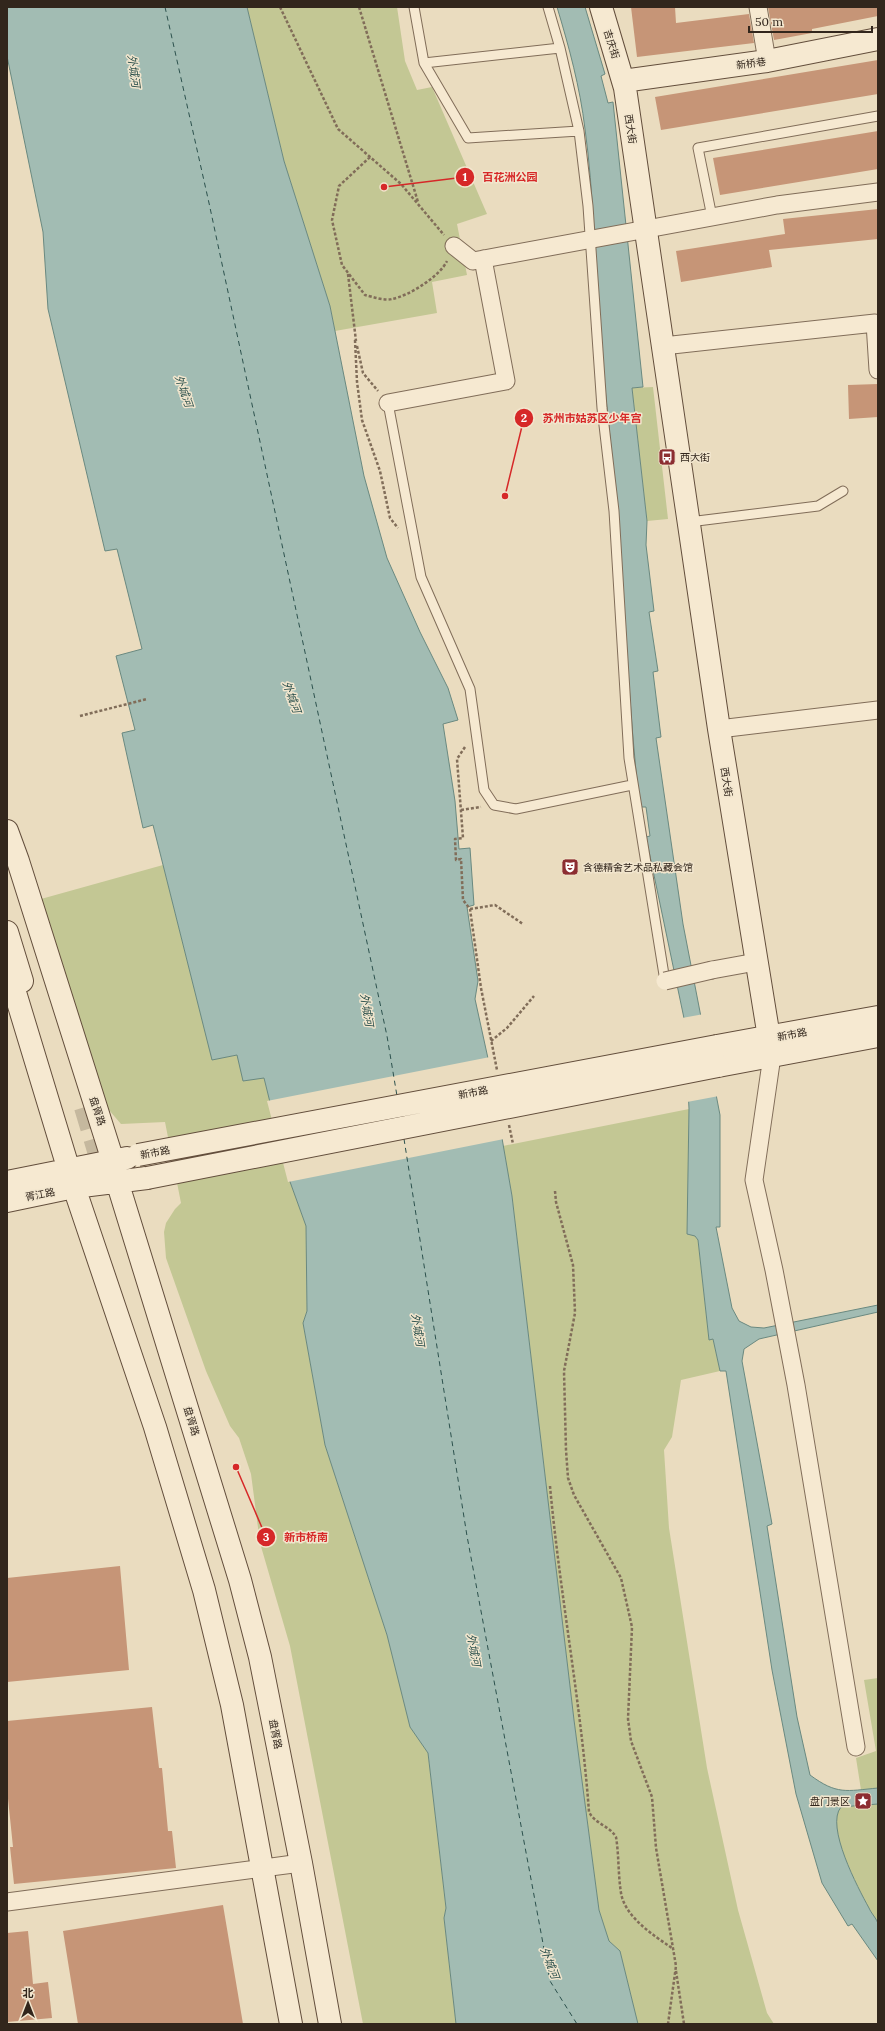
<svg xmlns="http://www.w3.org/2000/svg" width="885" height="2031" viewBox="0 0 885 2031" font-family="Lora,'Noto Sans SC',serif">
<rect width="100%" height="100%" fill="#eadcbf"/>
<path fill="#c3c794" d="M 247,7 L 397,7 L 405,61 L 417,90 L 432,87 L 487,214 L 457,224 L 467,275 L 432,282 L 437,313 L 335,331 L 330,306 L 284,161 Z
M 653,387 L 668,519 L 647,521 L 632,388 Z
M 163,865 L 212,1059 L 237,1055 L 264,1078 L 289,1179 L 306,1226 L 307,1311 L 303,1323 L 325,1445 L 387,1635 L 410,1727 L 428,1753 L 446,1908 L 444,1918 L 456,2024 L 363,2024 L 290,1646 L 260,1543 L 251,1474 L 239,1438 L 230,1426 L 206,1371 L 166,1258 L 164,1232 L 166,1223 L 175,1209 L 181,1203 L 165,1122 L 121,1124 L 109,1110 L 101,1089 L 41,899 Z
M 689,1109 L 687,1234 L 695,1236 L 698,1240 L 709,1340 L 713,1339 L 720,1371 L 681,1380 L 672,1437 L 664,1450 L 669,1528 L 707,1768 L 738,1910 L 767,2013 L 774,2024 L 638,2024 L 620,1951 L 609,1941 L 599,1910 L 574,1720 L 512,1196 L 503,1146 Z
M 878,1678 L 878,1923 C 867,1910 839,1848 836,1831 C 835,1825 836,1818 836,1812 L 861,1790 L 856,1758 L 876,1751 L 864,1680 Z"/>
<path fill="#a2bcb3" stroke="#6a8980" d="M 7,7 L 247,7 L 284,161 L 330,306 L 364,476 L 387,558 L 420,632 L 448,688 L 458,720 L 443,724 L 455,801 L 459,849 L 470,848 L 474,905 L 467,907 L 478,981 L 475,999 L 489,1063 L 512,1196 L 574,1720 L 599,1910 L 609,1941 L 620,1951 L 638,2024 L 456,2024 L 444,1918 L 446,1908 L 428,1753 L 410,1727 L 387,1635 L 325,1445 L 303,1323 L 307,1311 L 306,1226 L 289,1179 L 264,1078 L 243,1081 L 237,1055 L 212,1060 L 153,825 L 143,828 L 122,733 L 135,730 L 116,656 L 142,649 L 117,549 L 105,551 L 48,309 L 43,232 L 7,56 Z
M 557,7 L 585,7 L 605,74 L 601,76 L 608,103 L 613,102 L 643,387 L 632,388 L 647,521 L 646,545 L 654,611 L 649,612 L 658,671 L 653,672 L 661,737 L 656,738 L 683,924 L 720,1115 L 720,1227 L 716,1227 L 732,1308 L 739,1321 L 751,1327 L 764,1328 L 878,1305 L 878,1312 L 759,1339 L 744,1349 L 742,1361 L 772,1524 L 767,1526 L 797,1717 L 810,1775 C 837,1795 846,1791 878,1788 L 878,1804 L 841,1807 C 825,1826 858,1888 869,1908 C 871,1913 877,1919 878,1924 C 880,1935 878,1949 878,1961 L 852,1924 L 848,1926 L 822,1883 L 796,1794 L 772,1670 L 726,1371 L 720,1371 L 713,1339 L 709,1340 L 698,1240 L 695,1236 L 687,1234 L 689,1109 L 685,1023 L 646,837 L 650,836 L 646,807 L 640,807 C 628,709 626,611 617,513 C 612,449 604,386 599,323 C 594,259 594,193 585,129 C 580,87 569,47 557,7 Z"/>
<path fill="#eadcbf" d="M 704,1014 L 719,1096 L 687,1102 L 682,1018 Z
M 490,1057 L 504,1139 L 288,1182 L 267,1101 Z"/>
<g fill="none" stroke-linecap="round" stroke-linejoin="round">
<path stroke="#2c514d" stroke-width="1" stroke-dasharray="5 4" stroke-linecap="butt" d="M 165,7 L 209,203 L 387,1036 L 397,1096
M 404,1139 L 467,1536 L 550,1981 L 577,2024"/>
</g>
<path fill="#c69577" d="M 631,7 L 675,7 L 676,23 L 749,14 L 754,43 L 637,57 Z
M 768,7 L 878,7 L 878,16 L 812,29 L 812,33 L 774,40 Z
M 878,60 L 878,94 L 661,130 L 655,97 Z
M 878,131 L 878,169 L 720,195 L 713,158 Z
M 878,209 L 878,239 L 769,250 L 772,267 L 681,282 L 676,251 L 785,234 L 783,219 Z
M 878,384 L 878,417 L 849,419 L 848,385 Z
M 120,1566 L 129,1670 L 7,1682 L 7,1578 Z
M 152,1707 L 159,1768 L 162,1768 L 168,1831 L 172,1831 L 176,1868 L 14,1884 L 10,1847 L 13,1847 L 7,1789 L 7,1721 Z
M 223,1905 L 243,2024 L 78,2024 L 63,1931 Z
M 28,1931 L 33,1984 L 48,1982 L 52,2018 L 7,2022 L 7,1933 Z"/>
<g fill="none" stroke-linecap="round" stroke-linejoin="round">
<path stroke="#c5b89e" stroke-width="22" stroke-dasharray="22 11" stroke-linecap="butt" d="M 85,1107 L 107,1181"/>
<g stroke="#816d59" stroke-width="11">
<path id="lane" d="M 414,7 L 424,63 L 468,138 L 579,131
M 548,7 L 560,48 L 579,131 L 588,206 L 602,408 L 614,511 L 629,758 L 665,981
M 424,63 L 560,48
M 712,217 L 698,148 L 878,116
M 388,403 L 421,577 L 470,689 L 484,790 L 494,805 L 516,809 L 632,785
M 689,522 L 818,506 L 843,491"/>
</g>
<g stroke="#816d59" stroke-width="19">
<path id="street" d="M 758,7 L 767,61
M 454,246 L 473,261 L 777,205 L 878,192
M 663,346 L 875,323 L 878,370
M 388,403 L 506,381 L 483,259
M 719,729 L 878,710
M 712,970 L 756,962
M 772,1056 L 754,1180 L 774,1270 L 796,1385 L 856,1747
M 7,1902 L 301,1863"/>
</g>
<g stroke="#634e3c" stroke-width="24">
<path id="secondary" d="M 601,7 L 625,88 L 719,729 L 772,1056
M 623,81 L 767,61 L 878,39
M 7,831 L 18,861 L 113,1161 L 117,1181 L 240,1580 L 260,1657 L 301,1863 L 330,2024
M 7,932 L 22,981
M 7,966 L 74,1187 L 155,1427 L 204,1590 L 232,1705 L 291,2024
M 717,1046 L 878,1017
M 718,1066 L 878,1036
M 7,1182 L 127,1158
M 7,1201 L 74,1187 L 147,1178"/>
</g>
<path stroke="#816d59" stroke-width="2.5" stroke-dasharray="3 2" stroke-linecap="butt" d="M 280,7 L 338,129 L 401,184 L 444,235
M 359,7 L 418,202
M 370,157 L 339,186 L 332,220 L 342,265 L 365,295 C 373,297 385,301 392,299 C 409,296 440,276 447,261
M 348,274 L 356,341
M 355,340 L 357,382 L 362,420 L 380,471 L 390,518 L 398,528
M 357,346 L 363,373 L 378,391
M 80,716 L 147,699
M 465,747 L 457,759 L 463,838 L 455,839 L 456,860 L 461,859 L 463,900 L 470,909 L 481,988 L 497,1070
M 461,810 L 481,807
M 470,909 L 495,905 L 523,924
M 491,1041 L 507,1028 L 534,996
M 509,1125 L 513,1144
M 555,1191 L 556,1202 L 573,1265 L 575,1313 L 564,1371 L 566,1450 L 568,1478 L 574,1495 L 621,1578 L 632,1627 L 628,1719 L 631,1741 L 652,1797 L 656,1848 L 676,1966 L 668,2024
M 550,1486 C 560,1595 581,1703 589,1812 C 595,1824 610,1826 616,1837 C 619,1855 618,1874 621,1893 C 625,1917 653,1935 672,1948
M 676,1971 L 684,2024"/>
<use href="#lane" stroke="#f6e9d1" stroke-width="9"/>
<use href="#street" stroke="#f6e9d1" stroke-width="17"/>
<use href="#secondary" stroke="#f6e9d1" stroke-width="22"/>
<g stroke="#816d59" stroke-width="19" stroke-linecap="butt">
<path id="street-bridge" d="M 665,981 L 712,970"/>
</g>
<g stroke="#634e3c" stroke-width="24" stroke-linecap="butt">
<path id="secondary-bridge" d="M 138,1155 L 717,1046
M 147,1178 L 718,1066"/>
</g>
<use href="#street-bridge" stroke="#f6e9d1" stroke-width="17"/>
<use href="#secondary-bridge" stroke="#f6e9d1" stroke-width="22"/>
</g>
<defs>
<g id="bus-square" transform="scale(0.9)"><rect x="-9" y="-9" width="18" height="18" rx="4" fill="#8c2d31" stroke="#f2e6ce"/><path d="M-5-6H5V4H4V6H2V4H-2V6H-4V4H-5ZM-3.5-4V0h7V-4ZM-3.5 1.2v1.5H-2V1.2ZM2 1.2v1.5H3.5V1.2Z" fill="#fff"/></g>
<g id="theatre-square" transform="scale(0.9)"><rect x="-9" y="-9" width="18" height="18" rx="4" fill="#8c2d31" stroke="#f2e6ce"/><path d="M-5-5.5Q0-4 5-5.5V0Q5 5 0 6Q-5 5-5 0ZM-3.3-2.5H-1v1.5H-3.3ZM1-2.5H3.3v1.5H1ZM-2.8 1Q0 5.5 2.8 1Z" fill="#fff"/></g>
<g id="sight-square" transform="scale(0.9)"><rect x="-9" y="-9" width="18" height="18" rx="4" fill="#8c2d31" stroke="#f2e6ce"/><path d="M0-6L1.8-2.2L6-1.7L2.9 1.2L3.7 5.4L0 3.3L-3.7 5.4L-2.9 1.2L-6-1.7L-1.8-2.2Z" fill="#fff"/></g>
</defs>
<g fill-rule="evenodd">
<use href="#bus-square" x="667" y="457"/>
<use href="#theatre-square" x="570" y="867"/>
<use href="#sight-square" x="863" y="1801"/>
</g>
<g text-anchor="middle" stroke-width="3" stroke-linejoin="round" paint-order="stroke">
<g font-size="10" fill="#32261c" stroke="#f2e6ce">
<text transform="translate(612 44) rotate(73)" y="4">吉庆街</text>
<text transform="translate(751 63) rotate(-8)" y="4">新桥巷</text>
<text transform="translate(631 129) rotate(81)" y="4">西大街</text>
<text transform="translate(727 782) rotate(81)" y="4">西大街</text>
<text transform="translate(792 1034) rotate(-11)" y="4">新市路</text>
<text transform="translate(473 1092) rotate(-11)" y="4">新市路</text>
<text transform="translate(98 1111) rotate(72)" y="4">盘胥路</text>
<text transform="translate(155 1152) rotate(-11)" y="4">新市路</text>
<text transform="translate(40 1194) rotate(-11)" y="4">胥江路</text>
<text transform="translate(192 1421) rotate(73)" y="4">盘胥路</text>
<text transform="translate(276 1734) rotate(79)" y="4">盘胥路</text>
</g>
<g font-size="10" fill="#32261c" stroke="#f2e6ce" text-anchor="start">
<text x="680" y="461">西大街</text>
<text x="583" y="871">含德精舍艺术品私藏会馆</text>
<text x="850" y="1805" text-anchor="end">盘门景区</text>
</g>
<g font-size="11" font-style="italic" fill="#2c514d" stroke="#f2e6ce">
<text transform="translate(134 71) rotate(82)" y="4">外城河</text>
<text transform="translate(184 391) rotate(71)" y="4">外城河</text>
<text transform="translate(292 697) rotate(70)" y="4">外城河</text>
<text transform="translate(367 1010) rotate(81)" y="4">外城河</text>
<text transform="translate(418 1330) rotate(81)" y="4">外城河</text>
<text transform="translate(474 1650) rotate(80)" y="4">外城河</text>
<text transform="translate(550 1963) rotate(69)" y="4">外城河</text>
</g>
</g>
<path fill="none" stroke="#d62828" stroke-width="1.5" d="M384 187L465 177M505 496L524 418M236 1467L266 1537"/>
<g fill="#d62828" stroke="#f2e6ce" stroke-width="1.5">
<circle cx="384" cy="187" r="4"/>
<circle cx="505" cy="496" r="4"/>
<circle cx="236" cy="1467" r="4"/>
<circle cx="465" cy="177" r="10"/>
<circle cx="524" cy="418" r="10"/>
<circle cx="266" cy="1537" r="10"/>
</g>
<g font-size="12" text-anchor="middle" font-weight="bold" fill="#fff">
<text x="465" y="181">1</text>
<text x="524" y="422">2</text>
<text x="266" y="1541">3</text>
</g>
<g font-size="11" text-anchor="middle" font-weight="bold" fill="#d62828" stroke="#f2e6ce" stroke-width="3" stroke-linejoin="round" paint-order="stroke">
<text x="510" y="181">百花洲公园</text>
<text x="592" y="422">苏州市姑苏区少年宫</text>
<text x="306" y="1541">新市桥南</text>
</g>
<rect width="885" height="2031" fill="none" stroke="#32261c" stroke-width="16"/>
<g transform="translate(28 2003)" stroke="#f2e6ce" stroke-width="3" paint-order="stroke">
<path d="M0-3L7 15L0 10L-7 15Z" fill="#32261c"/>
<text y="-6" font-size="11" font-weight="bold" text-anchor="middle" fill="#32261c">北</text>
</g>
<path d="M749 26v6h123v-6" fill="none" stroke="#32261c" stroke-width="2"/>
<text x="755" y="26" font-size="12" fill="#32261c" stroke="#f2e6ce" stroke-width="3" paint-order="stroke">50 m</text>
</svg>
